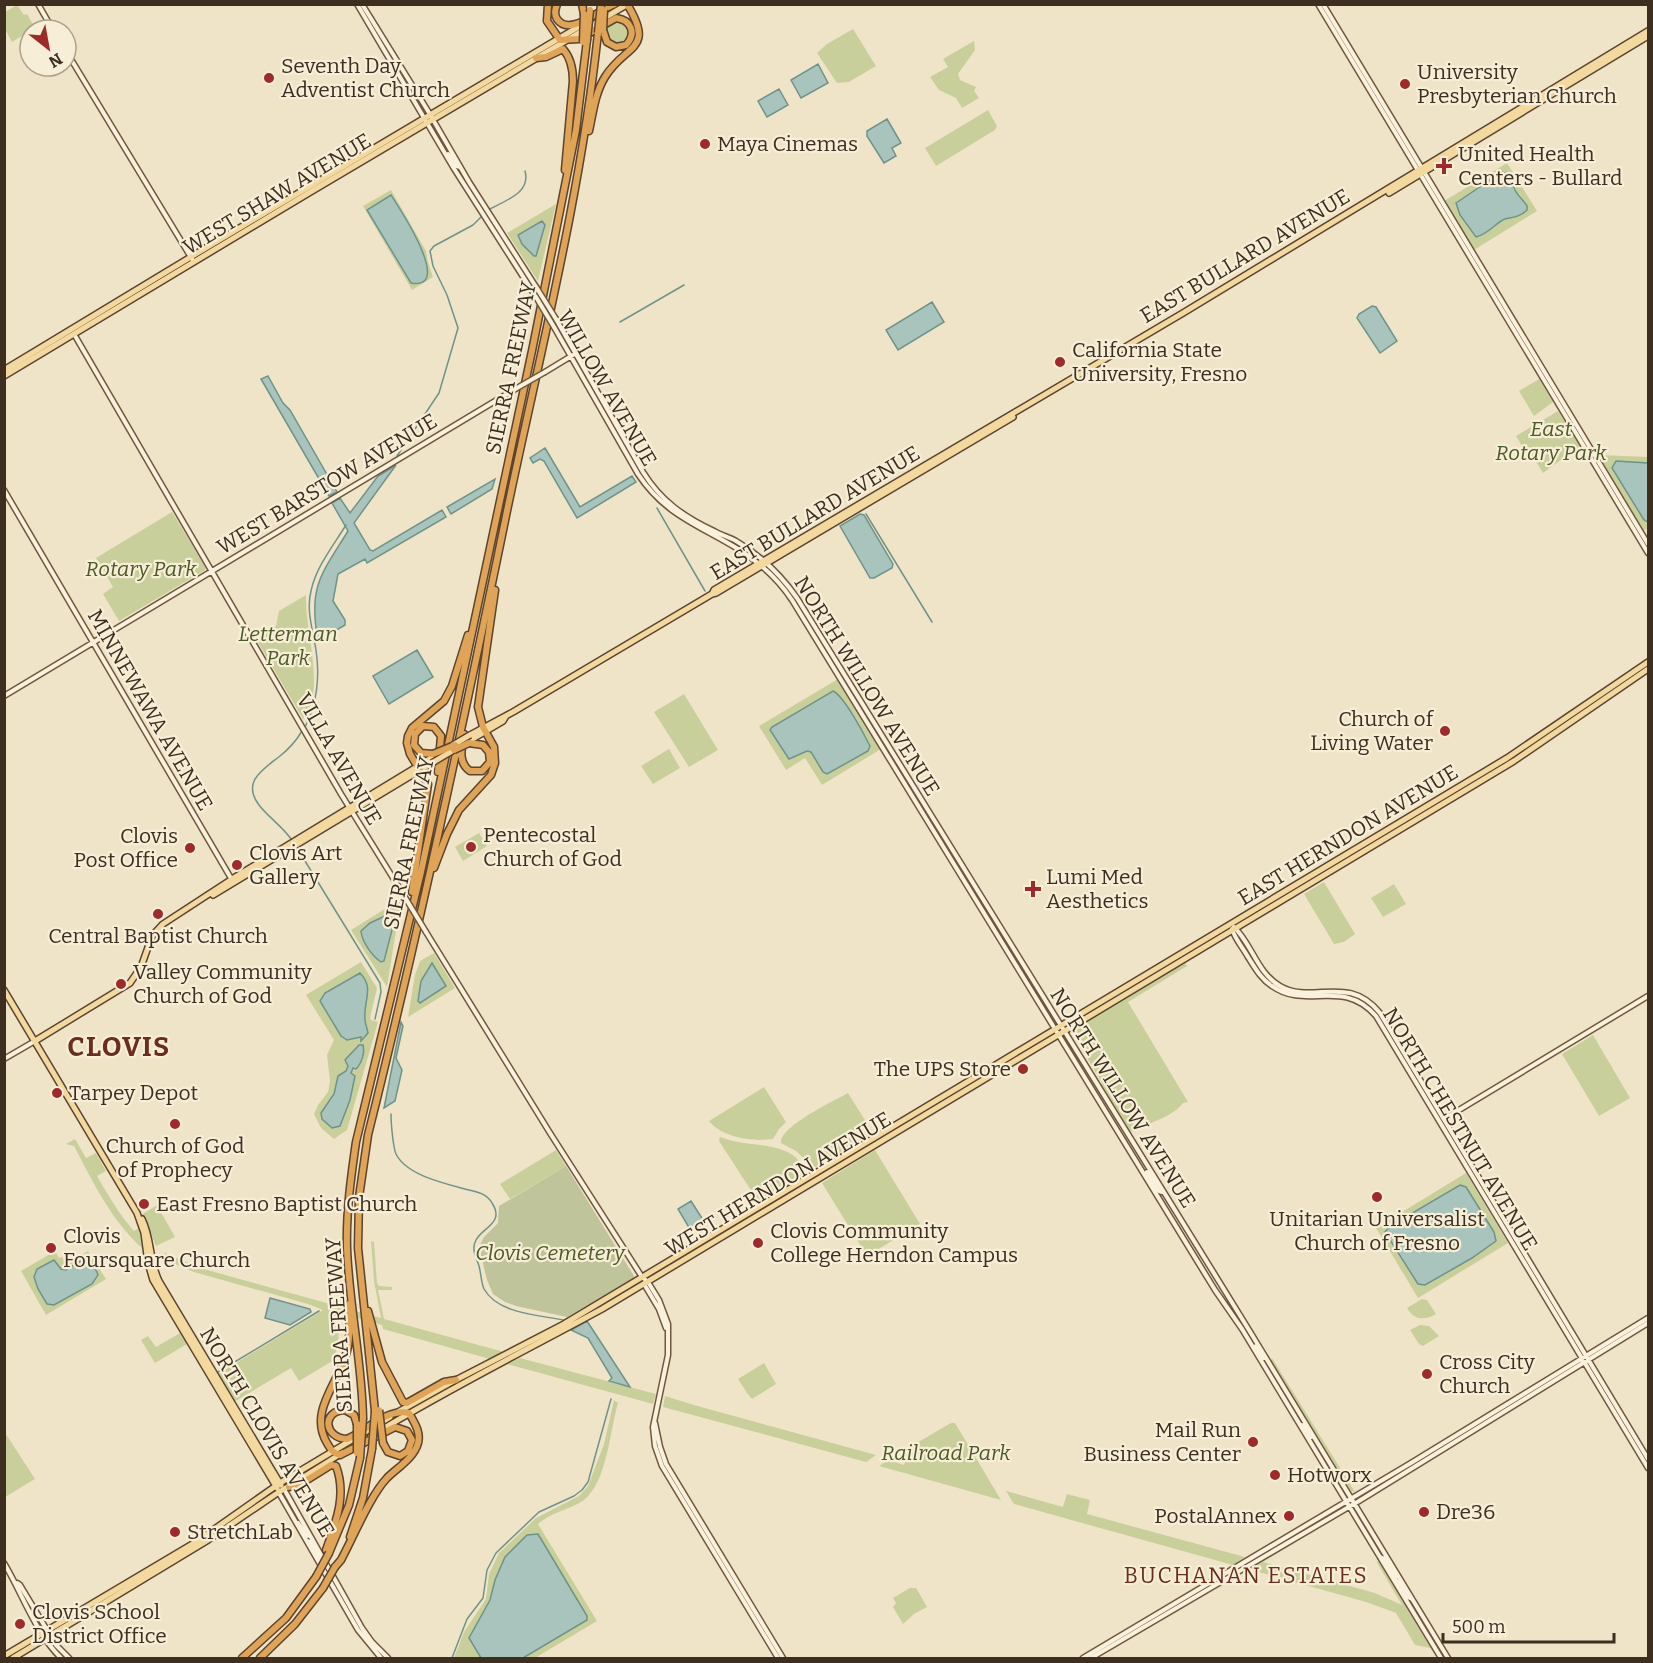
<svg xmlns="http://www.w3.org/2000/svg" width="1653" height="1663" viewBox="0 0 1653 1663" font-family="Bitter,serif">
<rect width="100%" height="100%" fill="#f0e4c8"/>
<path fill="#c9cf9b" d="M 17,5 L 24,15 L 27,14 L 35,28 L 12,42 L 5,29 L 5,12 Z
M 615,22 L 624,23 L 629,32 L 626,42 L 618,45 C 608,40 607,36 607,25 Z
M 853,29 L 876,66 L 849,82 L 837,83 L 817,53 L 827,44 Z
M 974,41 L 975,50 L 958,74 L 960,80 L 976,87 L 974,91 L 979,98 L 962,108 L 956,98 L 939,90 L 930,77 L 948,67 L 943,59 Z
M 988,110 L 997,126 L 995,130 L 936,166 L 925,148 Z
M 1507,163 L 1537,211 L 1474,250 L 1444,201 Z
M 391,190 L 426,251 L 428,262 L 433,277 L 412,290 L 363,206 Z
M 556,204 L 538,281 L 507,233 Z
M 1539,379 L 1553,402 L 1534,416 L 1519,391 Z
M 1558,411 L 1580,446 L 1543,473 L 1525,444 L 1522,446 L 1516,436 Z
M 1600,455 L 1648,457 L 1648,528 L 1643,531 L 1598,456 Z
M 172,512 L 206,568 L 205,570 L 119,621 L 103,594 L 113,587 L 96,558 Z
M 306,595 C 304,629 327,692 303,719 L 256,639 L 276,626 L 279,611 Z
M 838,679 L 881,749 L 822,785 L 805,758 L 786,770 L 759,726 Z
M 684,694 L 718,750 L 689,767 L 654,712 Z
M 669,749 L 680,768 L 653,784 L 641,766 Z
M 479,833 L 487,846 L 463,861 L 455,847 Z
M 1324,882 L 1355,934 L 1344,942 L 1334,944 L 1304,894 Z
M 1394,884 L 1406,904 L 1383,917 L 1371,898 Z
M 401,899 L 387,987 L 351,930 Z
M 434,953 L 455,988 L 408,1017 L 415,975 L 420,961 Z
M 361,962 L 377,988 L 370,1018 L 371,1020 L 378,1022 L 347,1130 L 334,1139 L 321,1128 L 314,1114 L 318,1105 L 328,1092 L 330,1081 L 327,1055 L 334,1040 L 306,995 Z
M 1185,963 L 1187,966 L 1128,1002 L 1188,1102 L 1183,1103 C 1173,1117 1149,1122 1134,1132 L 1128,1130 L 1100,1085 L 1102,1083 L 1072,1032 L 1080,1025 Z
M 1593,1035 L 1630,1098 L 1599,1116 L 1562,1054 Z
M 764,1087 L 786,1122 L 779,1129 L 773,1139 C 753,1142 723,1138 709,1121 Z
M 848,1093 L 873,1133 L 814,1168 L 796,1151 L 781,1143 C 780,1126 834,1101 848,1093 Z
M 720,1137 C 726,1139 732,1141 738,1142 C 759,1146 803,1144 804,1176 L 761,1201 L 758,1201 L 719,1141 Z
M 75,1139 L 86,1158 L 96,1153 L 106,1171 L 97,1176 C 108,1195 119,1214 134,1231 L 139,1228 L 142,1248 C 111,1220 93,1182 74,1146 L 66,1144 Z
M 556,1150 L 566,1166 L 510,1199 L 500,1184 Z
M 875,1150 L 920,1224 L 867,1256 L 822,1183 Z
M 1466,1173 L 1508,1243 L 1418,1298 L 1376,1228 Z
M 157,1205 L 175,1237 L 156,1246 L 143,1214 Z
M 371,1241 L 374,1242 L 377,1283 L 379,1286 L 392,1287 L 392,1290 L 378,1290 L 384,1319 L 504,1352 L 490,1359 L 383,1329 L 382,1325 L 340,1313 L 338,1344 L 334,1360 L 299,1381 L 291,1368 L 234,1402 L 218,1374 L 323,1310 L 308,1304 L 194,1272 L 158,1257 L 165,1253 L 200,1268 L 381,1318 L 374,1281 Z
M 55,1251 L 59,1258 L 62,1257 L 67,1264 L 88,1251 L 106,1279 L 46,1315 L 21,1271 Z
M 1422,1299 L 1427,1300 L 1436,1314 C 1424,1321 1414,1320 1407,1308 Z
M 1420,1325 L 1429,1326 L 1439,1336 L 1423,1346 L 1419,1344 L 1410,1330 Z
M 180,1333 L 187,1344 L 155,1363 L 141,1340 L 148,1336 L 156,1347 Z
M 520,1358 L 656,1394 L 653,1404 L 507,1364 Z
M 1272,1358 L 1355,1492 L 1351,1491 L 1271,1360 Z
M 764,1363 L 776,1384 L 752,1399 L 747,1393 L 738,1379 Z
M 665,1396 L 694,1405 L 876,1455 L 866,1462 L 663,1407 Z
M 614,1400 L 618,1403 C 610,1430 607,1482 584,1500 C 570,1510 551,1512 538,1524 L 597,1621 L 535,1658 L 454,1658 L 464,1632 L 486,1599 L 489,1574 L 499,1553 L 536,1518 L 579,1496 L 588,1486 L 604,1444 Z
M 951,1423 L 955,1423 L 1001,1500 L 879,1466 L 888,1460 L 904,1465 L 907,1457 L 903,1451 Z
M 4,1431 L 35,1479 L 5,1497 L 4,1497 Z
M 1006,1491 L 1063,1507 L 1067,1494 L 1090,1500 L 1087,1514 L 1245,1557 L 1233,1565 L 1014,1504 Z
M 1291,1543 L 1294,1543 L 1263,1562 L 1375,1593 L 1402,1605 L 1376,1561 L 1379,1562 L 1438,1658 L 1430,1648 L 1415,1645 L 1396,1613 L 1366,1602 L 1248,1569 L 1247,1571 L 1247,1568 Z
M 910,1588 L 916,1588 L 927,1607 L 914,1614 L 903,1624 L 893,1607 L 896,1603 L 893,1598 Z"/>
<path fill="#bfc49a" d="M 566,1166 L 634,1276 L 634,1278 L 567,1317 L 516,1306 L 505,1302 L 493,1294 L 487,1280 L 479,1247 L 484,1237 L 498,1223 L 499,1206 Z"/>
<path fill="#a9c4bc" stroke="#6f938a" stroke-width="1.5" d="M 818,64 L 828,83 L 801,98 L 791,80 Z
M 779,89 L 788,105 L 767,117 L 758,101 Z
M 887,119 L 901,143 L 892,148 L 896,156 L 884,163 L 867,136 L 867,131 Z
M 1502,172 C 1513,174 1511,181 1515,190 C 1518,196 1524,201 1527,206 L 1527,210 C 1520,217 1513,217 1505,219 C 1495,223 1489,234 1476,237 L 1460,215 L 1456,203 Z
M 391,195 C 398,206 455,291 411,283 L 367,210 Z
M 542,221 L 545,225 L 536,256 L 534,256 L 522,244 L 518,235 Z
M 932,302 L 944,322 L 898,350 L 886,330 Z
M 1372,306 L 1376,307 L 1397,341 L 1380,353 L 1357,318 L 1359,314 Z
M 268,376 L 283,403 L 290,410 L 337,492 L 329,496 L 261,379 Z
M 545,448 L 580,507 L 632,476 L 636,482 L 577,518 L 544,461 L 540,459 L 533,463 L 530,458 Z
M 1616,461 L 1648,463 L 1648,522 L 1644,520 L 1612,468 Z
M 396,465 L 354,523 L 370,550 L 373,551 L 442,510 L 446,517 L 367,563 L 365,559 L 338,574 L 333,601 L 345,620 L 345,625 L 318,641 C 308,586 321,575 348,531 L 332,503 L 340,498 L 350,513 L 378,476 Z
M 495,479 L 492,489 L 451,514 L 447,507 Z
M 860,514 L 864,515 L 893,564 L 892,568 L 874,578 L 870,578 L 840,526 Z
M 417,650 L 433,677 L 389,704 L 373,676 Z
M 833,691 C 844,696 864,734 870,746 L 868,751 L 827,774 L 823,772 L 811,752 L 807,751 L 789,759 L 770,730 L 772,727 Z
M 387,915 L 391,917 L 392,930 L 384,961 L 381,962 C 372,956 362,942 361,931 L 370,923 Z
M 432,963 L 446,986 L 420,1003 L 418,1001 L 421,981 Z
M 360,973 C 375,988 363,1001 365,1019 C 365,1023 367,1028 368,1033 L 361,1041 L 361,1037 L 347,1040 L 341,1036 L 320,1001 L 325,993 Z
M 401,1022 L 403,1026 L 396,1058 L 402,1070 L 395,1101 L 384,1108 Z
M 359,1045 L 363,1045 C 365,1052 362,1063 356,1069 L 353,1068 L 351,1073 L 355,1076 L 350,1100 L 340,1126 L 332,1128 L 322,1119 L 321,1113 L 334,1094 L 338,1076 L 346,1071 L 348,1066 L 345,1060 Z
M 1460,1185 L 1466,1187 L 1494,1232 L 1496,1241 L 1472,1258 L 1425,1285 L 1418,1284 L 1385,1232 L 1390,1226 Z
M 691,1201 L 705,1223 L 691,1231 L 678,1209 Z
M 84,1259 L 90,1261 L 97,1272 L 98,1275 L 92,1284 L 54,1305 L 47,1304 L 38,1289 L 34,1277 L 37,1269 L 54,1260 L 61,1269 L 66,1270 Z
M 270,1298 L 310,1309 L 311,1312 L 290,1325 L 265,1318 Z
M 587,1321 L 630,1387 L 609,1381 L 612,1378 L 588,1338 L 571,1330 Z
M 538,1534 L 587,1616 L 587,1620 L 523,1658 L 481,1658 L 469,1638 L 490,1600 L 495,1580 L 505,1557 L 527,1535 Z"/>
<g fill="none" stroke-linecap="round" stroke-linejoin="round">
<path stroke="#6f938a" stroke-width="1.5" d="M 490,209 C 506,200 531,193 525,171
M 620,322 L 684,285
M 397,456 L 439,393 L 458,328 L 447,295 L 433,266 L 430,251 L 434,246 L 473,225 L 481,217
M 657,508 L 705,591
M 866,514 L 932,622
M 305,727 C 317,705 320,676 316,650 C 313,630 306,611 311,591 C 316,567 333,546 346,525
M 291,839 C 282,826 268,817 259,805 C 241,781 264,769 280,756 C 289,749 296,741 302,731
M 297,848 L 380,983 L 381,992 L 375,1019
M 391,1114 C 391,1123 393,1147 396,1154 C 407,1176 447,1184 469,1190 C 478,1192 487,1194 492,1203 C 505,1223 483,1227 476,1240 C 471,1249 476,1257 479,1266 C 481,1273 481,1282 484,1289 C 498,1314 539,1315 563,1320
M 218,1372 L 319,1311
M 452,1658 L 467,1619 L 483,1598 L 487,1570 L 496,1553 L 539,1512 L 574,1496 L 582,1490 L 588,1482 L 611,1399"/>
<g stroke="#6f573f" stroke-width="7">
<path id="secondary" d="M 38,4 L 53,30
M 357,4 L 453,167 L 536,297
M 362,4 L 428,111 L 469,182 L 538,290
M 1318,4 L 1648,553
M 1323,4 L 1648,544
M 66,51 L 192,259
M 448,154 L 457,166 L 460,167
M 556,319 L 643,472 C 661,501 684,517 714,531 C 721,535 729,537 736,541 C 760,555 781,575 797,598 L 1249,1330 L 1448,1658
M 554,327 L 638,474 C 665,515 699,525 738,549 C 759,562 778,579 792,600 L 1215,1290 L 1242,1329 L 1441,1658
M 74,334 L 341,794 L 403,894
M 545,372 L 573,355
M 4,490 L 232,880
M 4,696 L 517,388
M 1234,927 C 1252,944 1257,973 1280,986 C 1313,1005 1348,973 1380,1013 L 1648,1459
M 1232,929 C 1235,939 1243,948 1248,957 C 1255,968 1261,979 1272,986 C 1307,1011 1342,977 1376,1016 L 1648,1468
M 426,932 L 550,1133 L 642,1277 L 648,1282 L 659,1300 L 668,1324 L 668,1355 L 653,1427 L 655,1446 L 662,1466 L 778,1658
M 4,1059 L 35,1041
M 1444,1119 L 1648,996
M 1147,1172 L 1159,1191 L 1162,1192
M 644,1284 L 659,1309 L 666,1328
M 1256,1346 L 1263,1358 L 1266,1358
M 655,1423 L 660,1447 L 666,1464 L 783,1658
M 1301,1425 L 1304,1426 L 1311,1437
M 284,1489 L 362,1628 L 372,1642 L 388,1658
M 279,1493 L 358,1630 L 381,1658
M 298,1523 L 306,1535 L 310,1536
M 307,1541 L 310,1542 L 321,1558
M 1380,1557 L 1385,1559 L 1396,1576
M 4,1563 C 22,1593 36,1634 61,1658
M 1395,1579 L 1408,1597 L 1412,1599
M 17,1583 L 20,1585 L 56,1645 L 69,1658
M 1083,1658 L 1411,1463 L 1648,1318
M 1091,1658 L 1359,1501 L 1648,1323"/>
</g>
<g stroke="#5b4430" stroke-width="8">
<path id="primary" d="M 1389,193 L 1648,36
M 4,370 L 204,249 L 585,23
M 4,376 L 312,191 L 628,4
M 712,594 L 716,593 L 1013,417
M 470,735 L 513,712 L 712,594 L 714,590 L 758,564 L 1183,313 L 1648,31
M 469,741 L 503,721 L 506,716
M 213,895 L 432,763
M 4,990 L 137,1213 L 144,1233 L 148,1263 L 153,1280 L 277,1488
M 35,1041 L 130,983 L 141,967 L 152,936 L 163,924 L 232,879 L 433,757
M 142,1219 C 152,1239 149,1261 159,1281 L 281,1485
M 398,1412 L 450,1383 L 564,1324 L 1507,758 L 1648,662
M 371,1436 C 446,1390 525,1351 602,1309 L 1514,761 L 1648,669
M 4,1656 L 196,1542 L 280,1483 L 390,1417
M 13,1658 L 208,1540 L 276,1494 L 342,1453"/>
</g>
<g stroke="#5b4430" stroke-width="9">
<path id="motorway" d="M 548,4 L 547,21 L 560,40 L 579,39 L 616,18 C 631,20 637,33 626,45 L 616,47 L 607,42 L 603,30
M 557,4 C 555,10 554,14 557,19 C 570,38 600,8 615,4
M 582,4 L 584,14
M 536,58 L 546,57 L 563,49 C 571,58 573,69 573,81 L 565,170
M 589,131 C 593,113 595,93 605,77 C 625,44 656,51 627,4
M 464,734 C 462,747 457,762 470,771 L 482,771 L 490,762 L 489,752 L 483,745 L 469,743
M 433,754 L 421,753 L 414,745 L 415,734 L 423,726 L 434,727 L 441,736 L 438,772
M 434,868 L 447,834 L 459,810 L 491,775 L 495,763 L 494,747 L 483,727 L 478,707 L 495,590
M 412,892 L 428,784 L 410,754 L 407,743 L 408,736 L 412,728 L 444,701 L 452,686 L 468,635
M 349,1304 C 349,1319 351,1336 347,1351 C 339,1383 308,1411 327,1443 C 331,1450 333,1453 340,1455 L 395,1427 L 407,1431 L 412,1440 L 408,1451 L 400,1456 L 388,1452 L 383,1443
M 368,1311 L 382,1362 L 403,1402 L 407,1403 L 444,1382 L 456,1380
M 375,1411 L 358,1248 L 359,1197 L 368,1135 C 420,927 465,716 508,506 C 541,349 581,193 598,33
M 363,1418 C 362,1361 349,1305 347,1248 C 346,1212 351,1177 356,1142 L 421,872 L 533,346 L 576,130 L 587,40
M 289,1487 L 307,1480 L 331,1465 L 336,1466 C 347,1495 336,1522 326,1550
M 350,1537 L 363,1498 L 372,1449
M 329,1553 L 349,1505 L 360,1458
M 335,1567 L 341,1560 C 354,1536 370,1496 387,1478 C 397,1468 414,1458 418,1443 C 421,1432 414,1422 409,1413 C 387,1408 366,1431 347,1439 C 324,1438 321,1411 345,1410 L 354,1415 L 357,1424
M 242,1658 L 286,1618 L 316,1577
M 260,1658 L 295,1624 L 323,1588"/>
</g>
<use href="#secondary" stroke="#faf1dc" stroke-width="4"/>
<use href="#primary" stroke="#f3d9a0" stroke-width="5"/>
<use href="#motorway" stroke="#e0a458" stroke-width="6"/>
<g stroke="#6f573f" stroke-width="7" stroke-linecap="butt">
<path id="secondary-bridge" d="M 538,290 L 556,319
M 536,297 L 554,327
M 517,388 L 545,372
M 403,894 L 426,932"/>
</g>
<g stroke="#5b4430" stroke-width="8" stroke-linecap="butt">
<path id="primary-bridge" d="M 453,745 L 470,735
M 432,763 L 457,748"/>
</g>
<g stroke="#5b4430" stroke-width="9" stroke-linecap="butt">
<path id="motorway-bridge" d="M 603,30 L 604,10
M 598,33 L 601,4
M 587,40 L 590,10
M 583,42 L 584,14
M 454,750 L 469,743
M 433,754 L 455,745
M 379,1410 L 383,1443
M 372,1449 L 375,1411
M 357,1453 L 357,1424
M 360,1458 L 363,1418
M 316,1577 L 329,1553
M 323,1588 L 335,1567"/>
</g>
<use href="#secondary-bridge" stroke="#faf1dc" stroke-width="4"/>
<use href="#primary-bridge" stroke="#f3d9a0" stroke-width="5"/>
<use href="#motorway-bridge" stroke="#e0a458" stroke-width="6"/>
</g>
<g fill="#9e2a2b" stroke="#f7eed8" stroke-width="2">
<circle cx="269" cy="78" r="6"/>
<circle cx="1405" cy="84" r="6"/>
<circle cx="705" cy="144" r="6"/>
<path d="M1441 157h6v6h6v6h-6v6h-6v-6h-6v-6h6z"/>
<circle cx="1060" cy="362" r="6"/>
<circle cx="1445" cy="731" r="6"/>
<circle cx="471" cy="847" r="6"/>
<circle cx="190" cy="848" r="6"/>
<circle cx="237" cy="865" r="6"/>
<path d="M1030 880h6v6h6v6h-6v6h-6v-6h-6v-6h6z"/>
<circle cx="158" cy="914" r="6"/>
<circle cx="121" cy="984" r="6"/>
<circle cx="1023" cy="1069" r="6"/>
<circle cx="57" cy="1093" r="6"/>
<circle cx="175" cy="1124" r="6"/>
<circle cx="1377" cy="1197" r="6"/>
<circle cx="144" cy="1204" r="6"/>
<circle cx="758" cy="1243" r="6"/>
<circle cx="51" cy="1248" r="6"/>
<circle cx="1427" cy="1374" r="6"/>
<circle cx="1253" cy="1442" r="6"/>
<circle cx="1275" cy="1475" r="6"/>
<circle cx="1424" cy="1512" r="6"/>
<circle cx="1289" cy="1516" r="6"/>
<circle cx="175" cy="1532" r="6"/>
<circle cx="20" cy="1624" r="6"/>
</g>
<g text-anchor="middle" stroke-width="4.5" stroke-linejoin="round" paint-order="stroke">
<g font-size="21" fill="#3d2e20" stroke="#f7eed8" text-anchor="start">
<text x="281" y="73">Seventh Day<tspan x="281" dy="24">Adventist Church</tspan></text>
<text x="1417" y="79">University<tspan x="1417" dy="24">Presbyterian Church</tspan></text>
<text x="717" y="151">Maya Cinemas</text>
<text x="1458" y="161">United Health<tspan x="1458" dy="24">Centers - Bullard</tspan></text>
<text x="1072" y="357">California State<tspan x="1072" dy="24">University, Fresno</tspan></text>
<text x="1433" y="726" text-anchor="end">Church of<tspan x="1433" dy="24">Living Water</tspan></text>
<text x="483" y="842">Pentecostal<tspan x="483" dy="24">Church of God</tspan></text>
<text x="178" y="843" text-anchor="end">Clovis<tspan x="178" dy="24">Post Office</tspan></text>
<text x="249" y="860">Clovis Art<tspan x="249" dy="24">Gallery</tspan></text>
<text x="1046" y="884">Lumi Med<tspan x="1046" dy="24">Aesthetics</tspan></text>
<text x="158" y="943" text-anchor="middle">Central Baptist Church</text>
<text x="133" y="979">Valley Community<tspan x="133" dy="24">Church of God</tspan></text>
<text x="1011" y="1076" text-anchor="end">The UPS Store</text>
<text x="69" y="1100">Tarpey Depot</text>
<text x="175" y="1153" text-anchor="middle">Church of God<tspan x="175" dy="24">of Prophecy</tspan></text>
<text x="156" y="1211">East Fresno Baptist Church</text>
<text x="1377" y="1226" text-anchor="middle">Unitarian Universalist<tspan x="1377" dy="24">Church of Fresno</tspan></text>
<text x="770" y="1238">Clovis Community<tspan x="770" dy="24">College Herndon Campus</tspan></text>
<text x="63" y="1243">Clovis<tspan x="63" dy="24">Foursquare Church</tspan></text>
<text x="1439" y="1369">Cross City<tspan x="1439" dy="24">Church</tspan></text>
<text x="1241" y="1437" text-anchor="end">Mail Run<tspan x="1241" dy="24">Business Center</tspan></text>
<text x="1287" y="1482">Hotworx</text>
<text x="1436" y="1519">Dre36</text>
<text x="1277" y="1523" text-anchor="end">PostalAnnex</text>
<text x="187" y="1539">StretchLab</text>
<text x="32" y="1619">Clovis School<tspan x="32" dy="24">District Office</tspan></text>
</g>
<g font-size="21" fill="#3d2e20" stroke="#f7eed8">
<text transform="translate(277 194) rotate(-31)" y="7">WEST SHAW AVENUE</text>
<text transform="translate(1245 256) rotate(-31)" y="7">EAST BULLARD AVENUE</text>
<text transform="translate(511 368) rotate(-78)" y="7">SIERRA FREEWAY</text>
<text transform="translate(607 388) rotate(60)" y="7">WILLOW AVENUE</text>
<text transform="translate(327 484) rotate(-31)" y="7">WEST BARSTOW AVENUE</text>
<text transform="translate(815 513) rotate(-31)" y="7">EAST BULLARD AVENUE</text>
<text transform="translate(867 686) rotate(58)" y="7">NORTH WILLOW AVENUE</text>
<text transform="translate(150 710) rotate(60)" y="7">MINNEWAWA AVENUE</text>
<text transform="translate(339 759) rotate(60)" y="7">VILLA AVENUE</text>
<text transform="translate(1348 835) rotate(-31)" y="7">EAST HERNDON AVENUE</text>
<text transform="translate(409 843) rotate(-78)" y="7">SIERRA FREEWAY</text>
<text transform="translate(1123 1098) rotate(58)" y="7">NORTH WILLOW AVENUE</text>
<text transform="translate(1460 1129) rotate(59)" y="7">NORTH CHESTNUT AVENUE</text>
<text transform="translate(778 1184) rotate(-31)" y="7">WEST HERNDON AVENUE</text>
<text transform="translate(339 1325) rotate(-94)" y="7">SIERRA FREEWAY</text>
<text transform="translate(267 1432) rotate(59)" y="7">NORTH CLOVIS AVENUE</text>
</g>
<g font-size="21" font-style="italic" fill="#4d5a26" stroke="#f7eed8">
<text x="1551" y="436">East<tspan x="1551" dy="24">Rotary Park</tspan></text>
<text x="141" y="576">Rotary Park</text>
<text x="288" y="641">Letterman<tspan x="288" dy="24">Park</tspan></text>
<text x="550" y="1260">Clovis Cemetery</text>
<text x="946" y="1460">Railroad Park</text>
</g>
<g font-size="22" letter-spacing="1.5" fill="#6b2e1e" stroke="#f7eed8">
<text x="1246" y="1583">BUCHANAN ESTATES</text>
</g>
<g font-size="27" font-weight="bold" letter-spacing="1.5" fill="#6b2e1e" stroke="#f7eed8">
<text x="119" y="1056">CLOVIS</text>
</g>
</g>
<rect width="1653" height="1663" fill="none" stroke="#3d2e20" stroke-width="12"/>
<g transform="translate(48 48) rotate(149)"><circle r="28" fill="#f7eed8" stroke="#ada18e" stroke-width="1.5"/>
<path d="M0-4.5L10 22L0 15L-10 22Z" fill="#9e2a2b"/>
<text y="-9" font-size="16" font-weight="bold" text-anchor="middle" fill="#3d2e20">N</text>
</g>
<path d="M1443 1633v9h171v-9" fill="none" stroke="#3d2e20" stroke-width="3"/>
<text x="1452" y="1633" font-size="18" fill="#3d2e20" stroke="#f7eed8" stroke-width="4.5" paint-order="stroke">500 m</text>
</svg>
